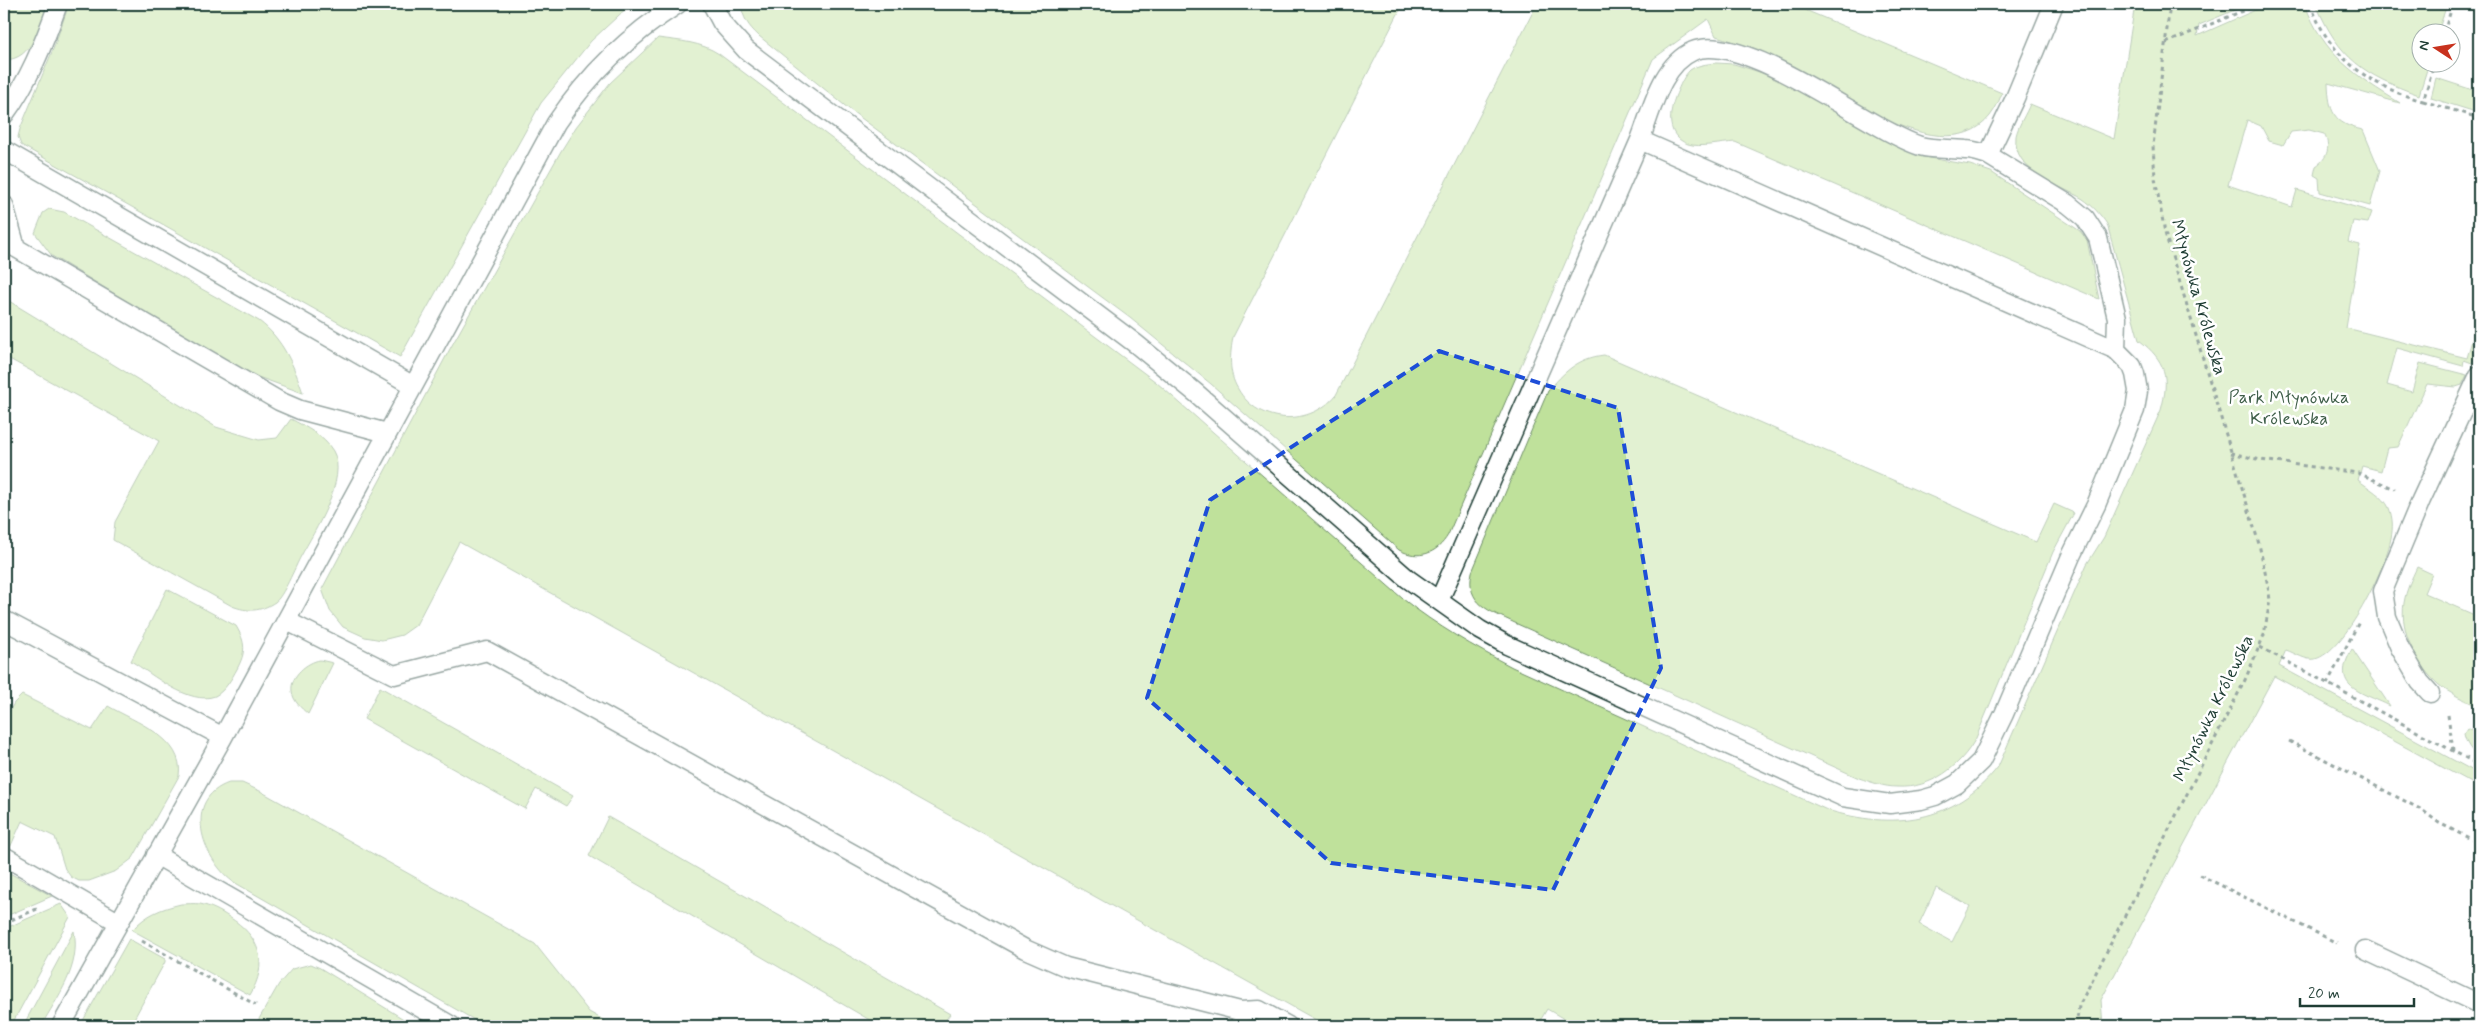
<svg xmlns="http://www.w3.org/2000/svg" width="2483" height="1030" viewBox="0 0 2483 1030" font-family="Mynerve,sans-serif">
<rect width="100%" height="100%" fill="#fff"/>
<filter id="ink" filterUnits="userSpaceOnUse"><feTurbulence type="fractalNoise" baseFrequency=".02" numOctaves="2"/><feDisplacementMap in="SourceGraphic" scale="10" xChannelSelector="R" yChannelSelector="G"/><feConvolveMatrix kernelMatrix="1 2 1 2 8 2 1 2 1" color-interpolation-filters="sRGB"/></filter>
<g filter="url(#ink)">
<path fill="#bfe19b" stroke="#6f8f68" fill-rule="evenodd" d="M 11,4 L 48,4 C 40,25 33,60 4,60 L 4,22 Z
M 69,4 L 631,4 L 591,41 L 541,103 L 400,357 L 21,145 L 18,137 L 20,129 L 54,47 Z
M 741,4 L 1403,4 L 1233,337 C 1230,354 1228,373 1238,389 C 1259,426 1311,426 1336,395 L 1537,4 L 1791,4 L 2002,93 C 1968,193 1836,90 1783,62 C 1761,50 1739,43 1716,36 L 1708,19 L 1653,59 L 1448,535 C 1437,554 1419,560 1399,550 L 1211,384 L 1130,318 L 849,109 L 759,36 C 748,26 743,18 741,4 Z
M 2135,4 L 2249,4 L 2199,25 L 2197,36 L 2269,4 L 2305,4 C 2323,55 2356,76 2400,103 L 2328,83 C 2329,111 2333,124 2363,130 L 2380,171 L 2370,206 L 2320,192 L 2319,178 L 2314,175 L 2316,166 C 2328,158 2331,146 2324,134 L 2309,130 L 2291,132 L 2283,145 L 2269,141 L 2261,126 L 2247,120 L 2228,185 L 2292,207 L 2297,190 L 2372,212 L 2368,223 L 2353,221 L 2348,242 L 2360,245 L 2346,328 L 2467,358 L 2479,315 L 2479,349 L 2472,363 L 2464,360 L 2463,366 L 2397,348 L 2387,385 L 2412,392 L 2420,363 L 2467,375 L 2462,385 L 2456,387 L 2427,384 L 2398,447 L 2387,448 L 2381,471 L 2362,466 L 2358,480 C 2368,488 2384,496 2389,508 C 2393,518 2393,528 2391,538 C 2386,567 2345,652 2315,659 C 2306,661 2295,653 2286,650 L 2279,666 L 2479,774 L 2479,787 L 2274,676 L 2101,1000 L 2103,1026 L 1576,1026 L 1547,1009 L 1537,1026 L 1327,1026 L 459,542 L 416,625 L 402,635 L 382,640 L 365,637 L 343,627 L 330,611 L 322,589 L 451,347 L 561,151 L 576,127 L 610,83 L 658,38 C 680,41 701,42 719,54 L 1156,382 L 1403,599 C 1437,626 1474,647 1512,667 L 1827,810 C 1893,830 1954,823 1998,767 L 2087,564 L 2104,537 L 2161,410 C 2170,377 2166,361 2139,340 L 2107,224 C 2100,214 2093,206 2083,199 C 2060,185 2012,172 2016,136 C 2018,126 2026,114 2030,104 L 2114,139 ZM 1936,888 L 1970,906 L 1952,942 L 1919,924 Z
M 2316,4 L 2447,4 L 2438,32 L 2420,32 L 2420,62 L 2429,63 L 2419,95 C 2364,75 2339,59 2316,4 Z
M 1716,63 L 1734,64 L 1769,75 L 1900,148 L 1923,157 L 1970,165 L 1991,172 L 2080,231 L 2087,240 L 2099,299 L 1735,142 C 1721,143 1700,148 1688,144 C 1663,135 1670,108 1678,90 C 1681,83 1684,76 1690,70 C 1697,65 1707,64 1716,63 Z
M 2436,78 L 2479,92 L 2479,113 L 2431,98 Z
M 49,209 L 64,212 L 259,321 C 283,339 294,366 303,393 L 244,372 L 52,256 L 35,233 L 43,213 Z
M 4,298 L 216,427 L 259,440 L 277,438 L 291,419 C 306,427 324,436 333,451 C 349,478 314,532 301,556 C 295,567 283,597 275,602 C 260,612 248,612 232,606 L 113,540 L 115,522 L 159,441 L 4,356 Z
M 1604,355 L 2036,542 L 2054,504 L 2074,513 L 2053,552 L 1976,738 C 1961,766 1931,789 1897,787 C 1884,787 1871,782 1859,778 L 1515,623 C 1490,611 1465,604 1472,572 L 1548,391 C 1564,372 1578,358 1604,355 Z
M 2417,567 L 2432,574 L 2424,593 L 2479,617 L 2479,707 C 2466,700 2450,694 2439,685 C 2418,667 2399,631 2404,603 C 2406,590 2412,578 2417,567 Z
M 167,589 L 236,626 C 246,643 246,652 237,669 C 232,678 225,691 215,696 C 190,706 152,674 131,661 Z
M 2352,649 L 2390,706 C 2360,691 2330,688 2352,649 Z
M 320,660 L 333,663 L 308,714 C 301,708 293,701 292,691 C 290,676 307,662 320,660 Z
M 380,687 L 573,796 L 566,806 L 536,789 L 525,809 L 364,719 Z
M 22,695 L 92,730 L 108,706 C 135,722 185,738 179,776 L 133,858 L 116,871 L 89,881 L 79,881 L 71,877 L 65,869 L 55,837 L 22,821 L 9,850 L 4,847 L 4,721 L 14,703 Z
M 2468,728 L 2479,733 L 2479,756 C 2471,752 2466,743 2464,734 Z
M 229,783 L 242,783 L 260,791 L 535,944 L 589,1012 L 614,1026 L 485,1026 L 232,881 C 202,858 182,799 229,783 Z
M 608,817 L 950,1014 L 941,1026 L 880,1026 L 589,856 Z
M 4,870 L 52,896 L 4,917 Z
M 61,904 L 70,917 L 11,1026 L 4,1026 L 4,929 Z
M 181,904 C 187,904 194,903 200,904 C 210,906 220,911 229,917 C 260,936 269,963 250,995 L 132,930 C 147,914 160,909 181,904 Z
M 74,931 C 81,967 58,996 41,1026 L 23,1026 Z
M 129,939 L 165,959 L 165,962 L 130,1026 L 80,1026 Z
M 311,964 L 320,968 L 415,1026 L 255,1026 L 279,984 L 292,969 Z"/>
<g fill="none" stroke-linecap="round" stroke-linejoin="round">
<g stroke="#1f3d34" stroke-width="21">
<path id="service" d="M 712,4 L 722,23 L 746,50 L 1136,344 L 1196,393 L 1408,579 L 1480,630 L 1507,645 L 1843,797 L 1890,804 L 1921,800 L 1935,796 L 1957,784 L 1981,761 L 2004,714 L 2071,556 L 2096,505 L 2135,410 L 2138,391 L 2135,374 L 2132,366 L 2116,350 L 1640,140 L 1439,601
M 4,115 C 29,81 44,43 58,4
M 1640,140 C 1652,110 1661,65 1693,51 C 1744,30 1866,128 1920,146 C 1935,150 1951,148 1966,150 C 1973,150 1981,153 1988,155 L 2015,98 L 2054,4
M 4,150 L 412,385
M 1988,155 L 2068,204 L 2085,218 L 2098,238 L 2117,318 L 2116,350
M 4,205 L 16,248 L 279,401 L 300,410 L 387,433
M 4,620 L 223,737
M 287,621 L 394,675 L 487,651 L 1025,949 L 1066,967 L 1240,1011 L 1259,1010 L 1288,1026
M 2430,693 L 2420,682 L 2400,648 L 2387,617 L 2383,591 L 2421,500 L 2479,375
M 156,855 L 452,1026
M 4,856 L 118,922
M 2365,950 L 2479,1004
M 1240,1011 L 1242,1026
M 61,1026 L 223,737 L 556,123 C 589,74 629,35 678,4"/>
</g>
<path stroke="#1f3d34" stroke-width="3" stroke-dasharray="4 4" stroke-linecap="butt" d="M 2311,4 C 2328,57 2371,87 2423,101 L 2435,62
M 2444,32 L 2453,4
M 2166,43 L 2259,4
M 2423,101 L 2479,118
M 2231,453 L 2261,460 L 2358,473 L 2395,489
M 2260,647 L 2479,765
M 2327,684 L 2359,622
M 2448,715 L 2453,750
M 2289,741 L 2422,810 L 2439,823 L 2479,843
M 2200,875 L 2337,943
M 4,923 L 37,909
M 142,941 L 256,1005
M 2076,1026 L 2079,1006 L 2245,680 L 2264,635 L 2270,600 L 2268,586 L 2259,544 L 2165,233 L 2155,178 L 2153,146 L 2170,4"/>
<use href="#service" stroke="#fff" stroke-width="18"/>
</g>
</g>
<path d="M0 0H2483V1030H0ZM 1439,351 L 1618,408 L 1661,668 L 1553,890 L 1331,863 L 1147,698 L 1210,500 Z" fill="#fff" fill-opacity=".55" fill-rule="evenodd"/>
<path fill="none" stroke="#1d4ed8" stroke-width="4" stroke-dasharray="10 6" stroke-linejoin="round" d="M 1439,351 L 1618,408 L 1661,668 L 1553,890 L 1331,863 L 1147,698 L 1210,500 Z"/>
<g text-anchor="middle" stroke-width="5" stroke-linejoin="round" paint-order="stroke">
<g font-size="18" fill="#1f3d34" stroke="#fff">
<text transform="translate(2199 297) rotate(74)" y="6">Młynówka Królewska</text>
<text transform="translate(2213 708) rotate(-64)" y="6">Młynówka Królewska</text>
</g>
<g font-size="18" fill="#3f5e49" stroke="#fff">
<text x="2289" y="403">Park Młynówka<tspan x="2289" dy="21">Królewska</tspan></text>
</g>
</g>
<rect width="2483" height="1030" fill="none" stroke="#fff" stroke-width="20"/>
<rect x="10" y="10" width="2463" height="1010" fill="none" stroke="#1f3d34" stroke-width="2" filter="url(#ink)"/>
<g transform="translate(2436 48) rotate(282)"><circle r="24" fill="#ffffff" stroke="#a5b1ae"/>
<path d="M0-4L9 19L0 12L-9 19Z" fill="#c8321e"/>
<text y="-8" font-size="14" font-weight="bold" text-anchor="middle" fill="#1f3d34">N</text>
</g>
<path d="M2300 998v8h114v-8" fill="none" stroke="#1f3d34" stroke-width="2.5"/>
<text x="2308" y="998" font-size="15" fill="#1f3d34" stroke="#ffffff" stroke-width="4" paint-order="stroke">20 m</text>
</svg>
